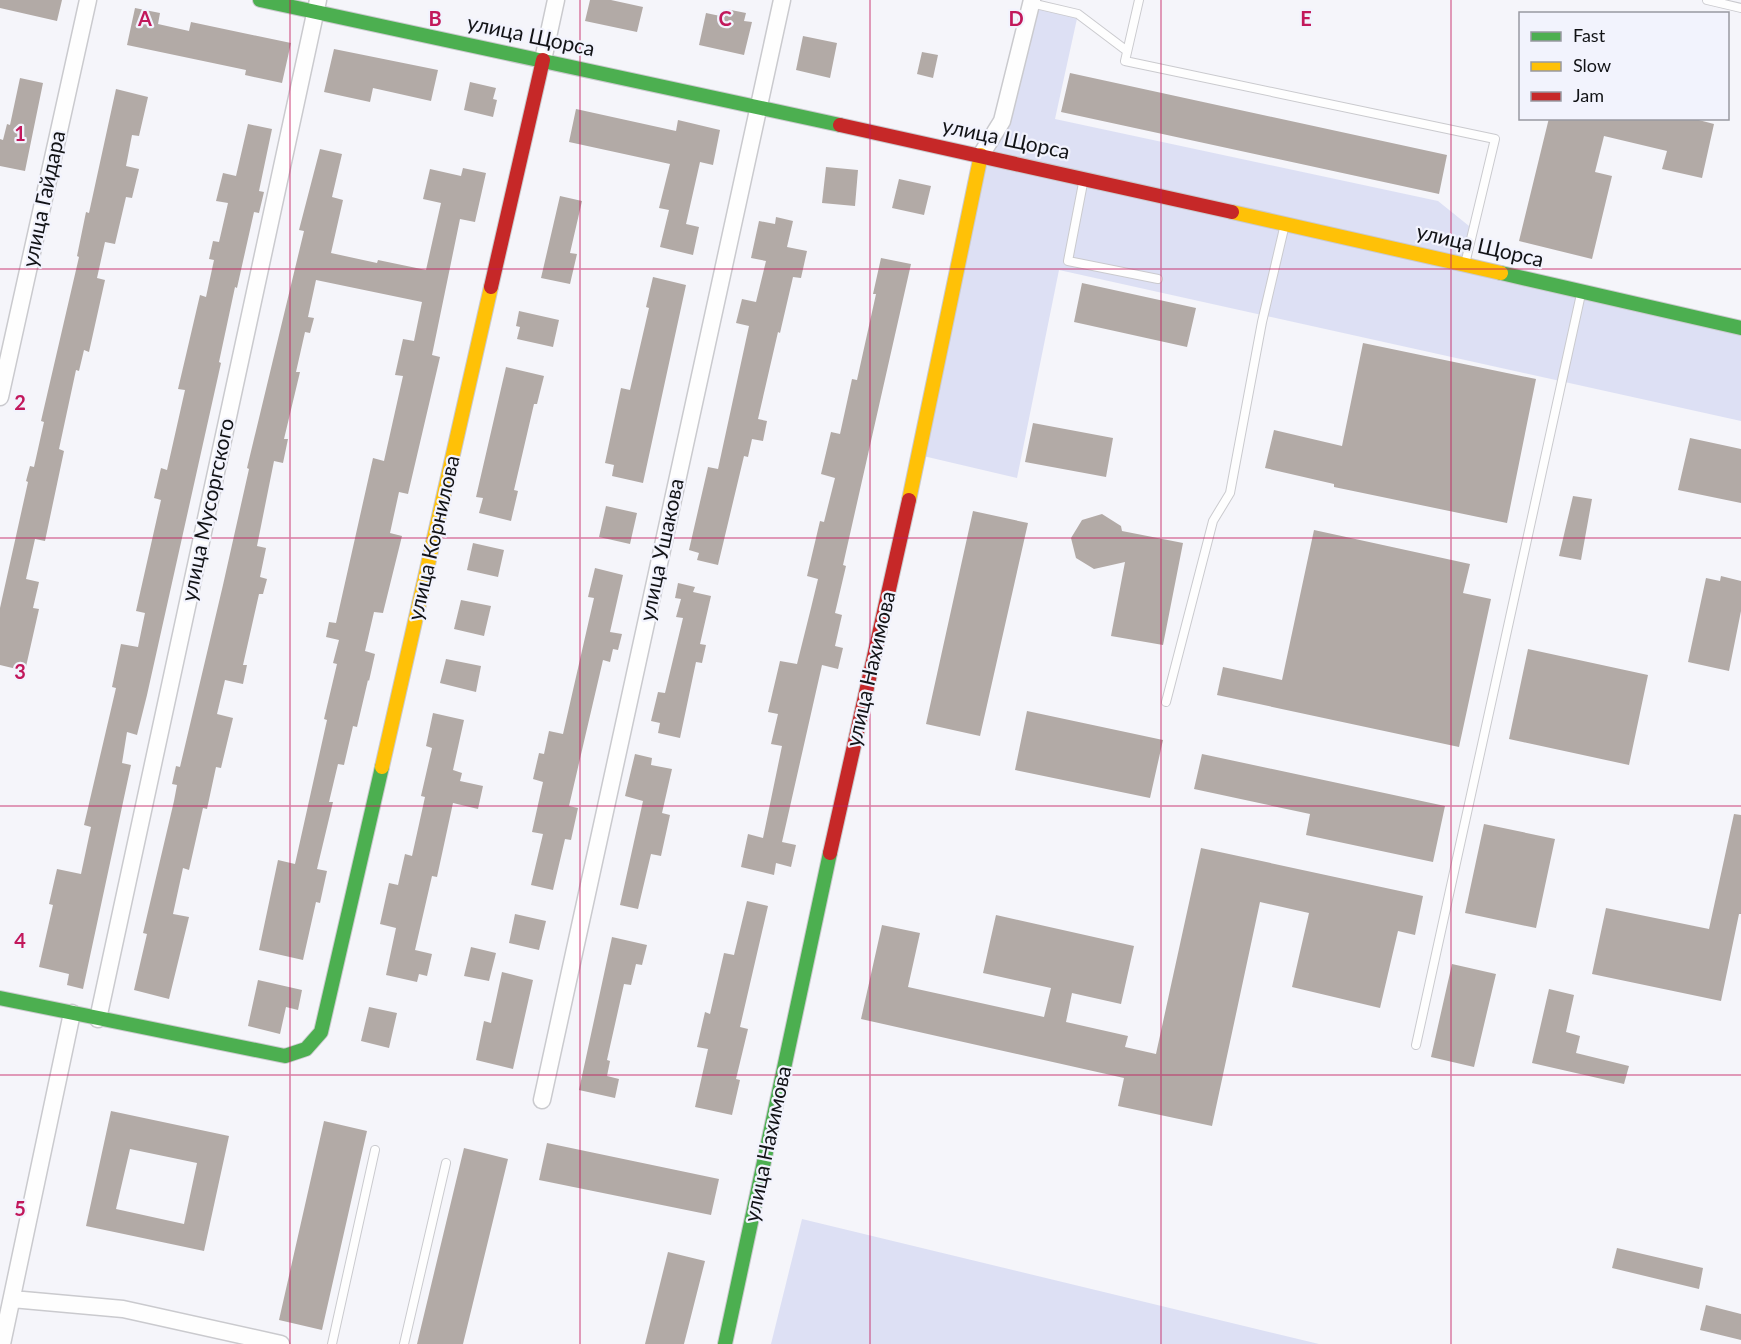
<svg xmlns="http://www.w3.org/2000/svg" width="1741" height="1344" viewBox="0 0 1741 1344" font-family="Lato,sans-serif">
<rect width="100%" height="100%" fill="#f5f5fa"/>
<path fill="#dde0f4" d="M 1031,3 L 1078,14 L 1055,119 L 1438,201 L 1474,230 L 1465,265 L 1741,329 L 1741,421 L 1059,270 L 1017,478 L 919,455 L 981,155 L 1002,121 Z
M 802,1219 L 1319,1344 L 771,1344 Z"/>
<path fill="#b2aaa6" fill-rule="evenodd" d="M 0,0 L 62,0 L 57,21 L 0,8 Z
M 590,0 L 611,0 L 643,7 L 637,32 L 585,21 Z
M 135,8 L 160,13 L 158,24 L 189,31 L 191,22 L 291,43 L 282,83 L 245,75 L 246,70 L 127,45 Z
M 726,9 L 746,13 L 744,21 L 752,22 L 744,55 L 699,45 L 706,13 L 725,17 Z
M 803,36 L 837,43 L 830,78 L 796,70 Z
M 334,49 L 438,70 L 431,101 L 373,88 L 370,102 L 324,92 Z
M 922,52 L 938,55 L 933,78 L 917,74 Z
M 1070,73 L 1447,155 L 1439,194 L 1061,112 Z
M 20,78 L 43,83 L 25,171 L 0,166 L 0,139 L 3,140 L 7,124 L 10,125 Z
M 470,82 L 496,88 L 493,99 L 497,100 L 493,117 L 464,110 Z
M 116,89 L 148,97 L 139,136 L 132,135 L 126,166 L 139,169 L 132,198 L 126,197 L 115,244 L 105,242 L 97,278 L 105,280 L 89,352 L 84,350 L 79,371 L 76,370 L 59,449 L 64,451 L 45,541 L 35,539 L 26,579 L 39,582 L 33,608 L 39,609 L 25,671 L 0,665 L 0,608 L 28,482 L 26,481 L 30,466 L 34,467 L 44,422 L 41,421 L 79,257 L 77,256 L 86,212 L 89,213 Z
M 576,109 L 676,131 L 678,120 L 720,130 L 713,165 L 700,162 L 686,224 L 699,227 L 693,255 L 660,247 L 669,210 L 659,208 L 670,164 L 569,142 Z
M 1549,118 L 1691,118 L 1714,124 L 1702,178 L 1662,169 L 1667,151 L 1604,136 L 1595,172 L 1612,176 L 1592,259 L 1519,241 Z
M 248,124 L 272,129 L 259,191 L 264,192 L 259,213 L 254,212 L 237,288 L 235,287 L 219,362 L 221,363 L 147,695 L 137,735 L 127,732 L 122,763 L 131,765 L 83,989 L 67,985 L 69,974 L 39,967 L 53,905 L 49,904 L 57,869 L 81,874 L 91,827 L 84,825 L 116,688 L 112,687 L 121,644 L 138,647 L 145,613 L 136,611 L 161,500 L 154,498 L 161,468 L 167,470 L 185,390 L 178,389 L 186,355 L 200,295 L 206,297 L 214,260 L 209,259 L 213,241 L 219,242 L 228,203 L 216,201 L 223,173 L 236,176 Z
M 320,149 L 342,154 L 332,197 L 343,200 L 331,253 L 377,263 L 378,260 L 426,270 L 441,203 L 423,199 L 430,169 L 461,176 L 463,168 L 486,173 L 475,222 L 460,219 L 432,355 L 440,357 L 408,494 L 399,492 L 390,533 L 402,536 L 383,613 L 374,612 L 365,651 L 375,654 L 369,681 L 368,680 L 357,727 L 353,726 L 344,765 L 338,764 L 329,802 L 333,802 L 317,869 L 327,871 L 320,903 L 316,902 L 303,960 L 259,950 L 278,860 L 295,864 L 327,720 L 324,719 L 337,664 L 333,663 L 339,640 L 326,637 L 329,622 L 336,623 L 373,458 L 384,461 L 403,376 L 395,375 L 403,339 L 414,341 L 422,302 L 316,280 L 308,317 L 314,318 L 310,333 L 305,332 L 296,372 L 300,372 L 284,439 L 288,439 L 283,463 L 274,461 L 257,546 L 266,548 L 260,577 L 267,579 L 263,594 L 259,594 L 243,665 L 247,665 L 243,684 L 225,680 L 217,714 L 233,718 L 221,768 L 216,767 L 207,809 L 203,808 L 189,870 L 183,868 L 173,914 L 189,917 L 169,999 L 134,990 L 147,934 L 143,933 L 174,801 L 177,785 L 172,784 L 176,766 L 180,767 L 223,585 L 249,469 L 247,468 L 304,231 L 299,230 Z
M 826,167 L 858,170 L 855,206 L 822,203 Z
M 899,179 L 931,186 L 924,215 L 892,208 Z
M 560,196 L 582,201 L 570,253 L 577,254 L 570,284 L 541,278 Z
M 776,217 L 793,221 L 787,247 L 807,251 L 801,278 L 793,277 L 780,333 L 778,332 L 758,419 L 767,421 L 763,441 L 752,439 L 748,457 L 744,456 L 718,565 L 697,560 L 699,553 L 689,550 L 708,467 L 718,469 L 736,386 L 749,326 L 736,323 L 742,299 L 756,302 L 766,261 L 751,258 L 759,221 L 775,224 Z
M 881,258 L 911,264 L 843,565 L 846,566 L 835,613 L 842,615 L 835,646 L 843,648 L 838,669 L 822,665 L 782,842 L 796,845 L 791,867 L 776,863 L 774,875 L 741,867 L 748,834 L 763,838 L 782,746 L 771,744 L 778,714 L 768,712 L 780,661 L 797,664 L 811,608 L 818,579 L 807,576 L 820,521 L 824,522 L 835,478 L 821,474 L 831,432 L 840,434 L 852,379 L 857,380 L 876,294 L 873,294 Z
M 653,277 L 686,285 L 643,483 L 612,476 L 614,465 L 605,463 L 621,388 L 630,390 L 649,308 L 646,307 Z
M 1082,283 L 1196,308 L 1187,347 L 1074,322 Z
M 519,311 L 559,320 L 553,347 L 517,339 L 520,327 L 516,326 Z
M 1363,343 L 1536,379 L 1507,523 L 1334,487 L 1334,484 L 1265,468 L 1274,430 L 1342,446 Z
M 506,367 L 544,376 L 537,404 L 534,404 L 514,490 L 518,491 L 511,521 L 479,513 L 483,498 L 476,497 Z
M 1033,423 L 1113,438 L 1106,477 L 1025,462 Z
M 1690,438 L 1741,449 L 1741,503 L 1678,490 Z
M 1573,496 L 1592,499 L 1581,560 L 1559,556 Z
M 606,506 L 637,513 L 630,544 L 599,537 Z
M 973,511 L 1028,523 L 980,736 L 926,724 Z
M 1102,514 L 1121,526 L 1122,531 L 1183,543 L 1163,645 L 1111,636 L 1125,562 L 1094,569 L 1076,558 L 1071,538 L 1082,520 Z
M 1314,530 L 1470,564 L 1463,593 L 1491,599 L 1459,747 L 1217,695 L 1223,667 L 1282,680 Z
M 473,543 L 504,550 L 498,577 L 467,570 Z
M 595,568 L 623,575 L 610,632 L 622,634 L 618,650 L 613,649 L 610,662 L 603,660 L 569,806 L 578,808 L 571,840 L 565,839 L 553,890 L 531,885 L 543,834 L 532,832 L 543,782 L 533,779 L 539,753 L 544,754 L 549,731 L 563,734 L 594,598 L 588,597 Z
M 1721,576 L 1741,581 L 1741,611 L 1729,671 L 1688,662 L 1706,578 L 1720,581 Z
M 678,583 L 695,587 L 693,592 L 711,596 L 700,644 L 706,645 L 702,663 L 696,662 L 680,738 L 658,733 L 660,723 L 651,721 L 658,692 L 665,693 L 683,618 L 676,617 L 681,599 L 675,598 Z
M 461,600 L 491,606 L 484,636 L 454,629 Z
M 1528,649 L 1648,675 L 1629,765 L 1509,739 Z
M 446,659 L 481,666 L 476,692 L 440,683 Z
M 1027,711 L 1163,740 L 1150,798 L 1015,770 Z
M 433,713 L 464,720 L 453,770 L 462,773 L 460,781 L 483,786 L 478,809 L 453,803 L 437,877 L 432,876 L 415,950 L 432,954 L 427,976 L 419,974 L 417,982 L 386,975 L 396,928 L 380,924 L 389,883 L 398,885 L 405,854 L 412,856 L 425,797 L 421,796 L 432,748 L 426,746 Z
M 635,754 L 652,758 L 651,765 L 672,769 L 662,813 L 670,815 L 661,856 L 651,854 L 638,909 L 620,905 L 643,801 L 625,796 Z
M 1202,754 L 1445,806 L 1433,862 L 1306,835 L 1310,814 L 1194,789 Z
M 1734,814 L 1741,815 L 1741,914 L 1739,914 L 1721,1001 L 1592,974 L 1606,908 L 1709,929 Z
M 1484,824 L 1555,839 L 1536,928 L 1465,913 Z
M 1201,848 L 1423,896 L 1415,935 L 1398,931 L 1380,1008 L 1292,987 L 1309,913 L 1260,902 L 1212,1126 L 1118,1106 L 1124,1078 L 861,1019 L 882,925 L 920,933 L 908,987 L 1044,1017 L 1051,988 L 983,973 L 996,915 L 1134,946 L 1121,1004 L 1072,993 L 1066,1022 L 1128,1036 L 1125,1047 L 1156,1054 Z
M 747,901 L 768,906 L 740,1027 L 748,1029 L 736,1079 L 740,1080 L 732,1115 L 695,1107 L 708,1049 L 697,1047 L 705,1012 L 710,1014 L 724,953 L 734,955 Z
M 515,914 L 546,921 L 539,950 L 509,943 Z
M 612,937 L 647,945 L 642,965 L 636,964 L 631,985 L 624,984 L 607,1060 L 610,1061 L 607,1076 L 619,1079 L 615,1098 L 579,1090 Z
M 471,947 L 496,953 L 489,981 L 464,976 Z
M 1452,964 L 1496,974 L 1474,1067 L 1431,1057 Z
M 502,972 L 533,980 L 513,1069 L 476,1060 L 484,1021 L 491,1023 Z
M 258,980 L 302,990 L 298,1010 L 286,1007 L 280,1034 L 248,1026 Z
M 1549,989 L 1574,995 L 1566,1032 L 1580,1036 L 1576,1053 L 1629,1066 L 1624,1084 L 1532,1063 Z
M 369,1007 L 397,1013 L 389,1048 L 361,1041 Z
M 111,1111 L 229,1136 L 204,1251 L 86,1226 ZM 130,1149 L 197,1163 L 184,1224 L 116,1209 Z
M 324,1121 L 367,1131 L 322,1330 L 279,1320 Z
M 547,1143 L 719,1179 L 711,1215 L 539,1180 Z
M 464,1148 L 508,1159 L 463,1344 L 417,1344 Z
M 1617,1248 L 1703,1268 L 1699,1289 L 1612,1268 Z
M 668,1252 L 705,1261 L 684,1344 L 645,1344 Z
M 1706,1305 L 1741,1314 L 1741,1340 L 1700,1330 Z"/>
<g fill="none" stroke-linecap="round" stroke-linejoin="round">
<g stroke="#cacace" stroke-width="10">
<path id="lane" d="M 1139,0 L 1125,61 L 1495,139 L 1465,264
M 1707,0 L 1741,8
M 1031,3 L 1078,14 L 1127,51
M 1084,178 L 1068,261 L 1158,279
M 1166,702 L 1213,521 L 1230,493 L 1262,322 L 1285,224
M 1416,1045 L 1581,294
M 332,1344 L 375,1150
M 404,1344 L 446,1163"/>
</g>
<g stroke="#cacace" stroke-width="19">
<path id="street" d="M 543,60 L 556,0
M 981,155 L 1002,121 L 1032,0
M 0,397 L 88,0
M 98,1019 L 318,0
M 542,1100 L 782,0
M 12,1299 L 123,1309 L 281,1344
M 2,1344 L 72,1013"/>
</g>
<g stroke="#cacace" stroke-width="16">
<path id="fast" d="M 260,0 L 840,125
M 1501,273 L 1741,328
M 0,998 L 285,1056 L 306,1049 L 321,1032 L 382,767
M 725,1344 L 830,853"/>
</g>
<g stroke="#cacace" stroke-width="16">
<path id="slow" d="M 1232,212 L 1501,273
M 909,500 L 981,155
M 382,767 L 491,287"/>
</g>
<g stroke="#cacace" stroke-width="16">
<path id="jam" d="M 840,125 L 1232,212
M 491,287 L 543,60
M 830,853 L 909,500"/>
</g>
<use href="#lane" stroke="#fefefe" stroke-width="8"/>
<use href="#street" stroke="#fefefe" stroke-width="16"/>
<use href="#fast" stroke="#4caf50" stroke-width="14"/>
<use href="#slow" stroke="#ffc107" stroke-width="14"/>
<use href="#jam" stroke="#c62828" stroke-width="14"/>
</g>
<path fill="none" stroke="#c2185b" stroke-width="1.5" stroke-opacity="0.55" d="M 290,0 L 290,1344M 580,0 L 580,1344M 870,0 L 870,1344M 1161,0 L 1161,1344M 1451,0 L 1451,1344M 0,269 L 1741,269M 0,538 L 1741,538M 0,806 L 1741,806M 0,1075 L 1741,1075"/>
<g text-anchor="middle" stroke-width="4.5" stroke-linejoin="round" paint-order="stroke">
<g font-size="21" fill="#121316" stroke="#f2f3fd">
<text transform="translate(531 36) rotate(12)" y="7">улица Щорса</text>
<text transform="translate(1006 139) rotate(12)" y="7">улица Щорса</text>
<text transform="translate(44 199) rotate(-78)" y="7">улица Гайдара</text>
<text transform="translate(1480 246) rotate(13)" y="7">улица Щорса</text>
<text transform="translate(208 510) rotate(-78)" y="7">улица Мусоргского</text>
<text transform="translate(434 538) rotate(-77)" y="7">улица Корнилова</text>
<text transform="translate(662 550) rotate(-78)" y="7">улица Ушакова</text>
<text transform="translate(871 669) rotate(-77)" y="7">улица Нахимова</text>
<text transform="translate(768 1144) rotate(-78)" y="7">улица Нахимова</text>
</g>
</g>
<g font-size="20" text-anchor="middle" font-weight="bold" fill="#c2185b" stroke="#f2f3fd" stroke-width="4.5" stroke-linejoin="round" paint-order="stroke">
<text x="145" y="26">A</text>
<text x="435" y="26">B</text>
<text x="725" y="26">C</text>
<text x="1016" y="26">D</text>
<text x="1306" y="26">E</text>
<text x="20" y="141">1</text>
<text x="20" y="410">2</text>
<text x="20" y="679">3</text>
<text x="20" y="948">4</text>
<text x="20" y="1216">5</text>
</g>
<rect x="1519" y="12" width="210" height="108" fill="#f2f3fd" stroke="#9899a1" stroke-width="1.5"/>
<rect x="1531" y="32" width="30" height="9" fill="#4caf50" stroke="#9899a1" stroke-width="1.5"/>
<text x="1573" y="42" font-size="18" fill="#121316">Fast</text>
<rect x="1531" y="62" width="30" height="9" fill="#ffc107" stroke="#9899a1" stroke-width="1.5"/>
<text x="1573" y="72" font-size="18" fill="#121316">Slow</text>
<rect x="1531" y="92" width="30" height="9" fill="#c62828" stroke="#9899a1" stroke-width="1.5"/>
<text x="1573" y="102" font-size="18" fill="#121316">Jam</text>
</svg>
